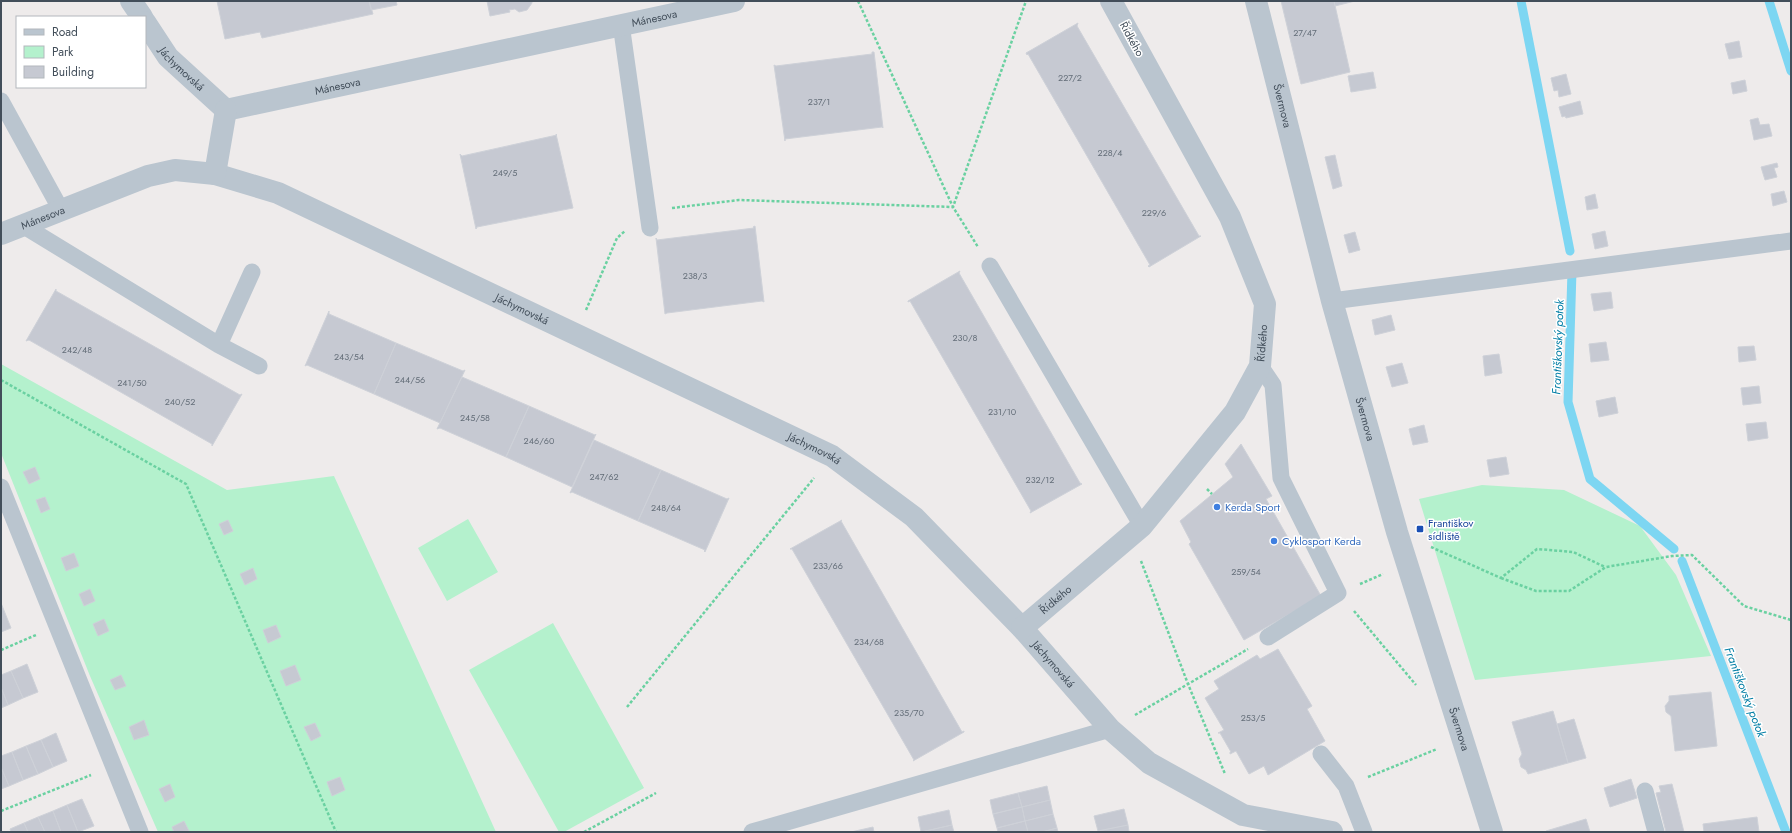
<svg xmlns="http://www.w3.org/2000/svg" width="1792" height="833" viewBox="0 0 1792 833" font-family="Jost,sans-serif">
<rect width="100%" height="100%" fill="#eeebeb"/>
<path fill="#b4f1cd" d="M 1,364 L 227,490 L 334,476 L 496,832 L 158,832 L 90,676 L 1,453 Z
M 1482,485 L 1564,490 L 1640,526 L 1676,575 L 1711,656 L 1475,680 L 1419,499 Z
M 468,519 L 498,572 L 447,601 L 418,548 Z
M 553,623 L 644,788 L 564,832 L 559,832 L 469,670 Z"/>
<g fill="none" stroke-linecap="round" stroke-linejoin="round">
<path stroke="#7dd6f2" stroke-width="9" d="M 1521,1 L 1570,251
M 1769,1 L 1791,71
M 1572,271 L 1568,402 L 1590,479 L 1674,549
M 1682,561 L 1786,832"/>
</g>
<path fill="#c6c9d2" stroke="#ced1d8" d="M 217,1 L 369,1 L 373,14 L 262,38 L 260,32 L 225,39 Z
M 369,1 L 396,1 L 397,5 L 371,10 Z
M 487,1 L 532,1 L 532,3 L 527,10 L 519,12 L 515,9 L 509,10 L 510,12 L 490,16 Z
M 1281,1 L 1334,1 L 1350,72 L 1301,84 Z
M 1334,1 L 1355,1 L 1335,6 Z
M 1078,23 L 1077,26 L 1199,236 L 1201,236 L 1149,267 L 1148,266 L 1150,265 L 1028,54 L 1027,55 L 1026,53 Z
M 1739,41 L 1742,57 L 1729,59 L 1725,44 Z
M 872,52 L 874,52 L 883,128 L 882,127 L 785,139 L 785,141 L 774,65 L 776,66 L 872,54 Z
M 1373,72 L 1376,88 L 1351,92 L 1348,76 Z
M 1566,74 L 1571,94 L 1559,97 L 1558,90 L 1554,91 L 1551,78 Z
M 1745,80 L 1747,91 L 1733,94 L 1731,83 Z
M 1580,101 L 1583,114 L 1566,118 L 1565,116 L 1562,117 L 1559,107 Z
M 1758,118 L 1760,125 L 1769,124 L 1772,136 L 1754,140 L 1750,120 Z
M 556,134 L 573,208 L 477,227 L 476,229 L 460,154 L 462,156 L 557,135 Z
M 1335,155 L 1342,186 L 1333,189 L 1325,157 Z
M 1777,163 L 1778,167 L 1774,168 L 1777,177 L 1765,180 L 1761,167 Z
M 1784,191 L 1787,202 L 1773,206 L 1771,194 Z
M 1595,194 L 1598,208 L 1587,210 L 1585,197 Z
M 755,226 L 764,302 L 762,301 L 667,313 L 665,314 L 656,238 L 657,240 L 754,228 L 753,227 Z
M 1605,231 L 1608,246 L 1595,249 L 1592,234 Z
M 1355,232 L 1360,250 L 1349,253 L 1344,235 Z
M 960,271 L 959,273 L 1080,483 L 1082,484 L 1030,513 L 1031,511 L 951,372 L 910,301 L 908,302 L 908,301 Z
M 56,289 L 56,291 L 240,395 L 242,394 L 212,446 L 212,444 L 29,340 L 26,341 Z
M 1611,292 L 1613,308 L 1594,311 L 1591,294 Z
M 329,311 L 329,314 L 396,343 L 374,394 L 307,365 L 305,366 Z
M 1391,315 L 1395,330 L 1375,335 L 1372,320 Z
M 1606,342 L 1609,360 L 1591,362 L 1589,344 Z
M 396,343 L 463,371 L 465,370 L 440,423 L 374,394 Z
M 1754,346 L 1756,360 L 1739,362 L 1738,347 Z
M 1499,354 L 1502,373 L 1485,376 L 1483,356 Z
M 1402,363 L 1408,383 L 1392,387 L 1386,367 Z
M 462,377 L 529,406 L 506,457 L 440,428 L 437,429 Z
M 1759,386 L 1761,403 L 1743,405 L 1741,388 Z
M 1615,397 L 1618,413 L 1599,417 L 1596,401 Z
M 529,406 L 595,435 L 596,434 L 572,487 L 506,457 Z
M 1766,422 L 1768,438 L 1748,441 L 1746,424 Z
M 1424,425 L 1428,442 L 1413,445 L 1409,429 Z
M 594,440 L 661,470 L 638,521 L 572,492 L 570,493 Z
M 1241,444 L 1272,496 L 1266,499 L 1321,596 L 1244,640 L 1189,544 L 1191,542 L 1180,521 L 1233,477 L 1225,464 Z
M 1506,457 L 1509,474 L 1490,477 L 1487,460 Z
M 35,467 L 40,479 L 29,484 L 23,472 Z
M 661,470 L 727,499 L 729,498 L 705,552 L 704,551 L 705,550 L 638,521 Z
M 45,497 L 50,509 L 41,513 L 36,500 Z
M 228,520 L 233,531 L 224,535 L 219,524 Z
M 842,520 L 841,521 L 962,732 L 964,731 L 964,732 L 913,761 L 914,760 L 792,549 L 790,549 Z
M 74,553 L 79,566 L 66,571 L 61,558 Z
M 253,568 L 257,579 L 245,585 L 240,574 Z
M 90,589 L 95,601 L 84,606 L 79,594 Z
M 1,603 L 11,628 L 1,632 Z
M 104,619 L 109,631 L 98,636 L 93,624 Z
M 276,625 L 281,637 L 268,643 L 263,630 Z
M 1278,649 L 1312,706 L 1307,709 L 1325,741 L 1268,775 L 1264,766 L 1249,774 L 1236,751 L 1230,754 L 1230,752 L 1231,752 L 1220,733 L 1218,733 L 1224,730 L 1205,698 L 1219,689 L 1214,681 L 1257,655 L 1260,659 Z
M 27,664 L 38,692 L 23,698 L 11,671 Z
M 295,665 L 301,680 L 286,686 L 280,671 Z
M 11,671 L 23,698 L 8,705 L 1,687 L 1,675 Z
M 121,675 L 126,686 L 115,690 L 110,680 Z
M 1,687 L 8,705 L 1,708 Z
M 1711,692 L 1717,746 L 1675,751 L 1671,716 L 1666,712 L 1665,706 L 1669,701 L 1669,696 Z
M 1553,711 L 1568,763 L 1528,774 L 1526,770 L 1521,767 L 1519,759 L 1522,754 L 1512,722 Z
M 1574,719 L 1586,758 L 1568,763 L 1557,724 Z
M 144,720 L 149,735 L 134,740 L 129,727 Z
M 315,723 L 321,736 L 311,741 L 304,727 Z
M 56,733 L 67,761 L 53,767 L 41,740 Z
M 41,740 L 53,767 L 38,774 L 26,746 Z
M 26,746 L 38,774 L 23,780 L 12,752 Z
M 12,752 L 23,780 L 9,786 L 1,767 L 1,756 Z
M 1,767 L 9,786 L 1,789 Z
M 340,777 L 345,790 L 332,796 L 327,782 Z
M 1631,779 L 1637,798 L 1610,807 L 1604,788 Z
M 170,784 L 175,797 L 165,802 L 159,789 Z
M 1672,784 L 1684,832 L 1666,832 L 1656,793 L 1661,792 L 1659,786 Z
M 1047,786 L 1050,800 L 1022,807 L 1018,793 Z
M 1018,793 L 1022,807 L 993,814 L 990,800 Z
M 82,799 L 94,826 L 78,832 L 67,805 Z
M 1050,800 L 1053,814 L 1025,821 L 1022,807 Z
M 67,805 L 78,832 L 61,832 L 53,811 Z
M 1022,807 L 1025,821 L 997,828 L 993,814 Z
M 1124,809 L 1128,825 L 1098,831 L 1094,816 Z
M 949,810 L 952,825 L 921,832 L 918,817 Z
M 53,811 L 61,832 L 45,832 L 38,817 Z
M 1053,814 L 1057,828 L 1042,832 L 1028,832 L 1025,821 Z
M 38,817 L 45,832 L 28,832 L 24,823 Z
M 1757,817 L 1759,832 L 1704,832 L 1703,824 Z
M 1586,819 L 1590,832 L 1546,832 L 1546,831 Z
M 184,821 L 189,831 L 174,832 L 172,827 Z
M 1025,821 L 1028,832 L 998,832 L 997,828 Z
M 24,823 L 28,832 L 11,832 L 10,829 Z
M 952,825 L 954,832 L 921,832 Z
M 1128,825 L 1129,832 L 1098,832 L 1098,831 Z
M 873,827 L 874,832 L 851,832 Z
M 1057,828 L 1058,832 L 1042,832 Z"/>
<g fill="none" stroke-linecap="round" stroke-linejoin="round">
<path stroke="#6ad1a1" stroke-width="2.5" stroke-dasharray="3 2" stroke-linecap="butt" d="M 858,1 L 953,207 L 978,247
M 672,208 L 739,200 L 953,207 L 1026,1
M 586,310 L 617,238 L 625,231
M 1,380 L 186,484 L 336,832
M 1207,489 L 1212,494
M 1431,547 L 1501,578 L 1537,549 L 1573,552 L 1605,567
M 1141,561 L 1188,684 L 1225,774
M 1501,578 L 1536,591 L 1569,591 L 1606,567 L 1672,556 L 1692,555 L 1744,606 L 1791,620
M 1360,584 L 1383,574
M 1354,611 L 1416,685
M 1,650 L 36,635
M 627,707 L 814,478
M 1135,715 L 1248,649
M 1368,777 L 1437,749
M 1,811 L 91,775
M 584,832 L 656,793"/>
<path stroke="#bac5cf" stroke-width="17" d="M 621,24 L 650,228
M 1,101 L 61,210
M 24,226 L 219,345 L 259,366
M 990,266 L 1142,526
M 1332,301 L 1791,241
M 219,345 L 252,272
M 1260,366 L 1273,385 L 1281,478 L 1338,593 L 1268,637
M 1,487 L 140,832
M 1321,754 L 1346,786 L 1364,832
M 1645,791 L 1656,832
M 752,832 L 1110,729"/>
<g stroke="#bac5cf" stroke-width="22">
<path d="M 131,1 L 142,17"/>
<path id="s1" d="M 145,22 L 168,57 L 226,110"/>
<path id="s2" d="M 226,110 L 734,1"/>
<path id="s3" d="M 215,174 L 278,193 L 832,456 L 914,517 L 1022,628 L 1110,729 L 1149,763 L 1243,815 L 1332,832"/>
<path id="s4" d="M 1,234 L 148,176 L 175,170 L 215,174 L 226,110"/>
<path id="s5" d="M 1022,628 L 1142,526 L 1235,412 L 1260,366 L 1265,304 L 1230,217 L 1111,1"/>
</g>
<path stroke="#bac5cf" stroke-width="22" id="s6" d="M 1256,1 L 1332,301 L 1397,532 L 1492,832"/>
</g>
<g fill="#3f7fe0" stroke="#fff" stroke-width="1.5">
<circle cx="1217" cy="507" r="4"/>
<circle cx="1274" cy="541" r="4"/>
</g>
<rect fill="#1a4fb4" stroke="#fff" stroke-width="1.5" x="1416" y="525" width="8" height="8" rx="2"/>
<g text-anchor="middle" stroke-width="3" stroke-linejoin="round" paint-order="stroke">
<g font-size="9" fill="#636d78">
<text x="1305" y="36">27/47</text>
<text x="1070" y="81">227/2</text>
<text x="819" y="105">237/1</text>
<text x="1110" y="156">228/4</text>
<text x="505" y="176">249/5</text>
<text x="1154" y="216">229/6</text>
<text x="695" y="279">238/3</text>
<text x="965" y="341">230/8</text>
<text x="77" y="353">242/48</text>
<text x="349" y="360">243/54</text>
<text x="410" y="383">244/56</text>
<text x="132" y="386">241/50</text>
<text x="180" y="405">240/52</text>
<text x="1002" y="415">231/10</text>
<text x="475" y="421">245/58</text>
<text x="539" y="444">246/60</text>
<text x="604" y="480">247/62</text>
<text x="1040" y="483">232/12</text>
<text x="666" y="511">248/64</text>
<text x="828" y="569">233/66</text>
<text x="1246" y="575">259/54</text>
<text x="869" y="645">234/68</text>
<text x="909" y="716">235/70</text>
<text x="1253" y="721">253/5</text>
</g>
<g font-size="11" fill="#424e5a" stroke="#fff">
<text dy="4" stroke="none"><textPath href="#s2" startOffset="438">Mánesova</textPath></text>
<text transform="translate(1132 39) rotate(61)" y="4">Řídkého</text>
<text dy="4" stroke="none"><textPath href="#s1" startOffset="60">Jáchymovská</textPath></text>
<text dy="4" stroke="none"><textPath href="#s2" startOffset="114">Mánesova</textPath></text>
<text dy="4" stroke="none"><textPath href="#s6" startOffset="108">Švermova</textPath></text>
<text dy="4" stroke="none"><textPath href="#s4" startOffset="45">Mánesova</textPath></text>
<text dy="4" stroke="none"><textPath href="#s3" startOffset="336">Jáchymovská</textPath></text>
<text dy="4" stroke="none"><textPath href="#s5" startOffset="380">Řídkého</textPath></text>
<text dy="4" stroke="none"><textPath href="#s6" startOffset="432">Švermova</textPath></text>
<text dy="4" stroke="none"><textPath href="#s3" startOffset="660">Jáchymovská</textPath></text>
<text dy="4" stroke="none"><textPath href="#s5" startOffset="44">Řídkého</textPath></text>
<text dy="4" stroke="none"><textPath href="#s3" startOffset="984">Jáchymovská</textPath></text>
<text dy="4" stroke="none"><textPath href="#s6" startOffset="756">Švermova</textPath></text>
</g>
<g font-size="11" fill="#366cbe" stroke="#fff" text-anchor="start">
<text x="1225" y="511">Kerda Sport</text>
<text x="1282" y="545">Cyklosport Kerda</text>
</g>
<g font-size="11" fill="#164399" stroke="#fff" text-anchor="start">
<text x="1428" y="527">Františkov<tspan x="1428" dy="13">sídliště</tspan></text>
</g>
<g font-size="12" font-style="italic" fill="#037ea5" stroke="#fff">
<text transform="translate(1558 347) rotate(-88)" y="4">Františkovský potok</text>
<text transform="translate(1745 692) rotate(69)" y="4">Františkovský potok</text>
</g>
</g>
<rect width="1792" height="833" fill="none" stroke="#424e5a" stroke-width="4"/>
<rect x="16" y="16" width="130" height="72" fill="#ffffff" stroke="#b3b8bd"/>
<rect x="24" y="29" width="20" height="6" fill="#bac5cf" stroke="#b3b8bd"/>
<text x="52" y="36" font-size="12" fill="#424e5a">Road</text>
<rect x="24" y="46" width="20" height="12" fill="#b4f1cd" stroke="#b3b8bd"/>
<text x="52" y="56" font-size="12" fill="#424e5a">Park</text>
<rect x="24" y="66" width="20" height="12" fill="#c6c9d2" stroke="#b3b8bd"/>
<text x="52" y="76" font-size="12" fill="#424e5a">Building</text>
</svg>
